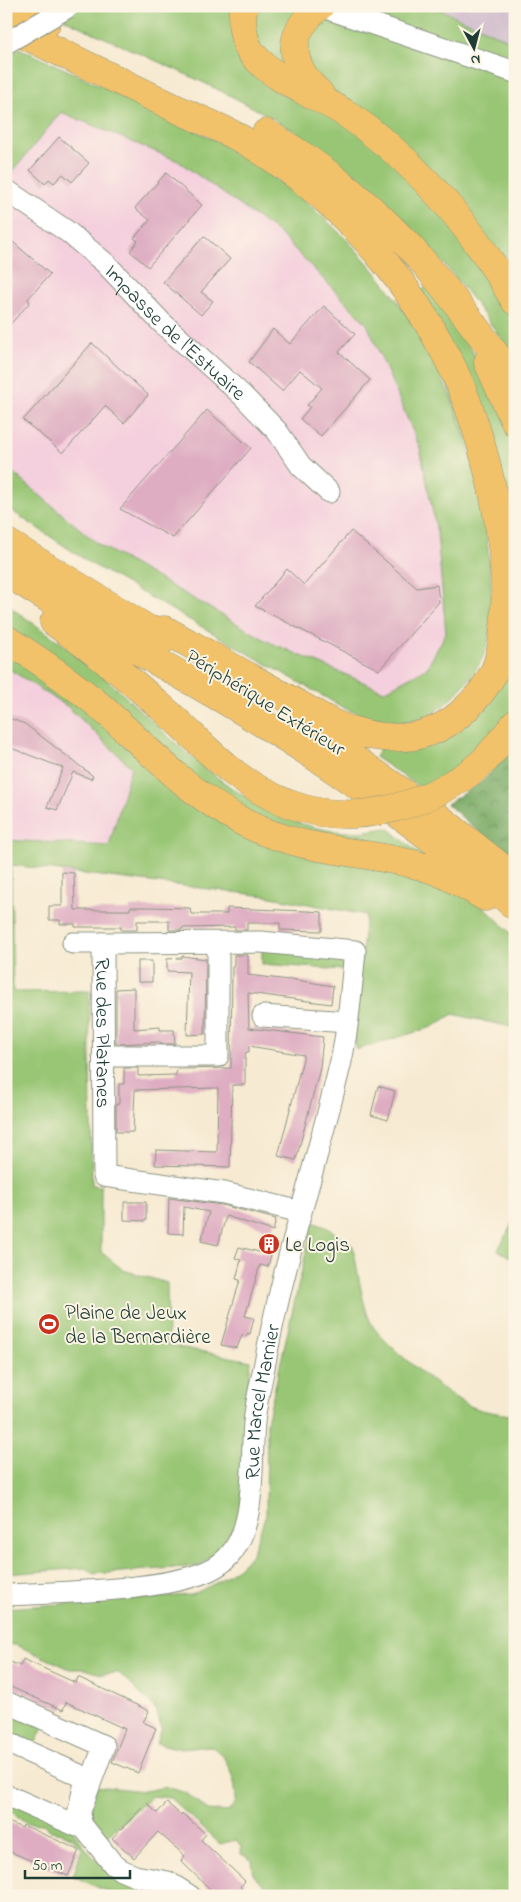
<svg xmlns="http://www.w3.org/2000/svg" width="521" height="1902" viewBox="0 0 521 1902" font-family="'Indie Flower',sans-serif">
<defs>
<pattern id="forest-crowns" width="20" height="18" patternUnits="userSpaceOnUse" patternTransform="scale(1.25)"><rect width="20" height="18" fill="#7aab66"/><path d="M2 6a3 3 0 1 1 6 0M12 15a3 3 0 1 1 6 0" fill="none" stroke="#638c55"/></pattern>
</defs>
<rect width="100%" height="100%" fill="#fcf5e5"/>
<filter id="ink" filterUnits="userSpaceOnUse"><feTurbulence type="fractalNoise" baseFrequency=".02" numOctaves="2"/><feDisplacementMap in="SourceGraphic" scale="10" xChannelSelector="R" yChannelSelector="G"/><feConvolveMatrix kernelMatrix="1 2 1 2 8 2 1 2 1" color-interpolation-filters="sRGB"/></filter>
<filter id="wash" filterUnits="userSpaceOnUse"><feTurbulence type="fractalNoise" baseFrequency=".0096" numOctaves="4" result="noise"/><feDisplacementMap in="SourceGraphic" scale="20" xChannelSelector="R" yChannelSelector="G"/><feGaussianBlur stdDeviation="1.12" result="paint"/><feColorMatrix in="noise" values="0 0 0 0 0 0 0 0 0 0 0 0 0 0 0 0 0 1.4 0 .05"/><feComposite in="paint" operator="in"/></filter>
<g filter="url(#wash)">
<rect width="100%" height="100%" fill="#f7ead2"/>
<path fill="#f4cfdd" d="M 61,112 L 178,161 L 280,234 L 367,324 L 420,448 L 437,533 L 446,633 L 427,668 L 385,691 L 269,642 L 98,544 L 6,467 L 6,172 L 10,175 Z
M 6,667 L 68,707 L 132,766 L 109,846 L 6,840 Z"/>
<path fill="#d0bdcd" d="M 432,6 L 515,6 L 515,43 Z"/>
<path fill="#99c674" stroke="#5c8254" d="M 45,6 L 432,6 L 515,43 L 515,360 C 466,284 405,213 333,158 C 257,100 155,62 68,21 Z
M 19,48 C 73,73 127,97 180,123 C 198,132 217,140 234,151 C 295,188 352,238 394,296 C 451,372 483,475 490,569 C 492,599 495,632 482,659 C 475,673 465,684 455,695 C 419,732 387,726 344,708 L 90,563 L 6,507 L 6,467 L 98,544 L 269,642 L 384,691 L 427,668 L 446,633 L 437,533 L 420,448 L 367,324 L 280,234 L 178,161 L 61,112 L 10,175 L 6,172 L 6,58 Z
M 429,285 L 445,306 L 491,382 L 515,446 L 515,706 L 500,732 L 469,766 L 424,790 L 375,757 L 383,744 L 465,719 L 514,583 L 417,294 Z
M 6,604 C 37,627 70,647 98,672 C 170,734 251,832 354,832 C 365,832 377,829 388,828 L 485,908 L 515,937 L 515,1028 L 453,1014 L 432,1027 L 356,1050 L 354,1025 L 366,915 L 266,896 L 11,865 L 13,992 L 89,991 L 92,1185 L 101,1186 L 101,1252 L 123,1270 L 167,1283 L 168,1345 L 251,1361 L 243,1437 L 241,1514 L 229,1539 L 200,1566 L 94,1574 L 85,1568 L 6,1574 L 6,840 L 109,846 L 131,767 L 68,707 L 6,667 Z
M 262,948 L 345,960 L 344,970 L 262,964 Z
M 515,1218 L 515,1260 L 498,1250 Z
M 313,1222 L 328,1228 L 353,1246 C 357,1266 363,1313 374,1328 C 389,1348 448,1396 470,1406 C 483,1412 500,1413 515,1416 L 515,1896 L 275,1896 L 254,1876 L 252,1860 L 241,1854 L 241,1846 L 236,1840 L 220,1844 L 170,1798 L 152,1796 L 101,1841 L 87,1816 L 96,1786 L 144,1791 L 167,1787 L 186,1793 L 208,1810 L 228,1812 L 236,1802 C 236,1782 229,1755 210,1746 L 181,1749 L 156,1743 L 162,1728 L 154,1707 L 119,1673 L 101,1674 L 85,1669 L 70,1669 L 16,1645 L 6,1644 L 6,1608 L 191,1595 L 214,1584 L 238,1568 L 251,1556 L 266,1515 L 267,1422 Z
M 6,1708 L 44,1725 L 31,1753 L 6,1742 Z
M 6,1795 L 66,1821 L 90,1854 L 111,1873 L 166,1892 L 168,1896 L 117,1896 L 73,1876 L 82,1848 L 72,1838 L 62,1833 L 51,1831 L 43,1824 L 27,1823 L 13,1813 L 6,1811 Z"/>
<path fill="url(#forest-crowns)" stroke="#4c744d" d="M 515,744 L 515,864 L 447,804 L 484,780 Z"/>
<g id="blocks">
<path fill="#deadc2" d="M 59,137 L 89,163 L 72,182 L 63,174 L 54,183 L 49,179 L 45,184 L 30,170 Z
M 166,173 L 202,205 L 148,267 L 130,251 L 138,241 L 134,238 L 150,220 L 135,208 Z
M 6,236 L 50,274 L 28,299 L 30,302 L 6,329 Z
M 204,236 L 230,259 L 201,292 L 213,301 L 201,315 L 163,282 Z
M 324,306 L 355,334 L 339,352 L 370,380 L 321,436 L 300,419 L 310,407 L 307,405 L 322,388 L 300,370 L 282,391 L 249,362 L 273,329 L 290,344 Z
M 92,343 L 148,395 L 124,423 L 105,406 L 63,453 L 23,420 Z
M 207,410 L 251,448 L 173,538 L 120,509 Z
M 351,531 L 417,588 L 437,585 L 439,602 L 379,670 L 255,606 L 287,569 L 304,585 Z
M 6,717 L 25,724 L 93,776 L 91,779 L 73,772 L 57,810 L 47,807 L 63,768 L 6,746 Z
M 62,872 L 74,873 L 75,910 L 130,910 L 130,907 L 150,907 L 190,908 L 191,914 L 227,914 L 227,908 L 307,911 L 322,912 L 322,931 L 280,930 L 280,923 L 247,923 L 247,930 L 235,930 L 235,927 L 182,928 L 182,930 L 169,930 L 169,921 L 137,921 L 137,930 L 121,930 L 121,927 L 75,927 L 75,924 L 60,924 L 60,920 L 49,920 L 49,906 L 62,906 Z
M 234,955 L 248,955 L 248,975 L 289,980 L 290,979 L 333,986 L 331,1004 L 248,993 L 249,1028 L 323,1037 L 320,1068 L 296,1160 L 278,1156 L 304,1055 L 249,1046 L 249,1052 L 246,1052 L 245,1059 L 245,1085 L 232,1085 L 230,1167 L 155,1165 L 156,1150 L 217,1152 L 218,1088 L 135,1090 L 133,1132 L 116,1132 L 116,1104 L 119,1104 L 119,1084 L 124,1084 L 124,1068 L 138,1068 L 138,1076 L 176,1075 L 177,1069 L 231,1068 L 232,967 L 234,967 Z
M 182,956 L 206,959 L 205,1034 L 187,1035 L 189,972 L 167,971 L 167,959 L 182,958 Z
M 138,961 L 152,961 L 152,982 L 138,982 Z
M 134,988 L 134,1029 L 160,1027 L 160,1030 L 174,1030 L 175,1044 L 160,1044 L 160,1042 L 116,1044 L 116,989 Z
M 378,1086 L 395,1091 L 388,1120 L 371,1115 Z
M 169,1198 L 222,1205 L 276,1219 L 273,1231 L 226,1216 L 218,1245 L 201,1241 L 209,1212 L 184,1207 L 183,1234 L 168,1233 Z
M 124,1202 L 146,1202 L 146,1221 L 124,1220 Z
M 239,1247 L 271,1255 L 268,1267 L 260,1265 L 245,1316 L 254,1318 L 250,1334 L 248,1333 L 247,1336 L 242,1335 L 237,1348 L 221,1345 L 240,1280 L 236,1279 L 241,1260 L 235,1258 Z
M 23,1659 L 76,1683 L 78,1677 L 149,1711 L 143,1722 L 156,1728 L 138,1773 L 112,1762 L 125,1729 L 66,1702 L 63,1710 L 6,1685 L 6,1660 L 20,1666 Z
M 147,1803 L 157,1813 L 167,1803 L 181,1815 L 182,1813 L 206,1834 L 201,1840 L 245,1881 L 240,1887 L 250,1896 L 217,1896 L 181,1861 L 185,1856 L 158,1832 L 134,1858 L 112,1838 Z
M 6,1821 L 22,1828 L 23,1825 L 79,1850 L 68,1876 L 6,1850 Z"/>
</g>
</g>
<g filter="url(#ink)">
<use href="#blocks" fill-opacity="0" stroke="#8b9483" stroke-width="1"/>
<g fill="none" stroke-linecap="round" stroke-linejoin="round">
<g stroke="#8b9483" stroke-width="23">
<g id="minor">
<path d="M 320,6 L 515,72"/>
<path id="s1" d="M 6,190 L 68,232 L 105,263 L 161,322 L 242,395 L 277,431 L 301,466 L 329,492"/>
<path d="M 73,943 L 103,943"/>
<path d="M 263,1016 L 347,1022"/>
<path d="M 103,1056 L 218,1056 L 218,943"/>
<path id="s2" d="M 6,1595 C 56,1592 183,1592 220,1564 C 259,1536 250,1466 254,1423 C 256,1400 263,1375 267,1352 C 286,1254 318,1159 341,1061 C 349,1026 351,988 355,951 L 261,942 L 103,943 L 104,1176 L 224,1193 L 301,1212"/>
<path d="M 6,1702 L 104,1746 L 80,1811 L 81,1824 L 113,1864 L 121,1870 L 135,1876 L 168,1882 L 190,1896"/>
<path d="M 6,1742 L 86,1778 C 83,1794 77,1811 77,1826 L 6,1795"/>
</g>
</g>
<g stroke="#8b9483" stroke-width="29">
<path id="highway" d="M 9,6 L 46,24
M 244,6 C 240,22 243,45 255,57 C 280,84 318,95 348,115 C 418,163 473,228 515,301
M 320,6 C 284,35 289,65 320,94
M 6,26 C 63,54 120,81 177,109 C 205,122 235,133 260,150 C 307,180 350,219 385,262 C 408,290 428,321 445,353 C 486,428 521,580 498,662 C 491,682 476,700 460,714 C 421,747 375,741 332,723 L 165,630 L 150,631
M 266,133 C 324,166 380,212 424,263 C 456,300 485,341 515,380
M 488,362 L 515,422
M 6,542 L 164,639
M 6,572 C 86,624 170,667 251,716 C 344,773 432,835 515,906
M 54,622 C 94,650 131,680 168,713 C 209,750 235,783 289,804
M 6,639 C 42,662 78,686 110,715 C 153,754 192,796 245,823 C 304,853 367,850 428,868 C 448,874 467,887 485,897
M 308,727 L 434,814 L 515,878
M 472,771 L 486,759 L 515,724"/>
</g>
<use href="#minor" stroke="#fff" stroke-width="21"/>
<use href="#highway" stroke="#f2c26a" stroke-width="28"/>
<g stroke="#8b9483" stroke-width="23" stroke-linecap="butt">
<path id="minor-bridge" d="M 6,43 L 68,7"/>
</g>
<g stroke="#8b9483" stroke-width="29" stroke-linecap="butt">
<path id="highway-bridge" d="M 289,804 C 352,827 418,809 472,771"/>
</g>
<use href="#minor-bridge" stroke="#fff" stroke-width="21"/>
<use href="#highway-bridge" stroke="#f2c26a" stroke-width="28"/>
</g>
</g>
<defs>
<g id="building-disc" transform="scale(1.125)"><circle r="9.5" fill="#c8321e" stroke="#fcf5e5"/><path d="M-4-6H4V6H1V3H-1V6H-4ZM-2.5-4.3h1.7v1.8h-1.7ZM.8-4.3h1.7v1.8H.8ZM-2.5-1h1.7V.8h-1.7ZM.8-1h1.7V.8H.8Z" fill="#fff"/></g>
<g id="stadium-disc" transform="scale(1.125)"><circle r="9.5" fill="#c8321e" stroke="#fcf5e5"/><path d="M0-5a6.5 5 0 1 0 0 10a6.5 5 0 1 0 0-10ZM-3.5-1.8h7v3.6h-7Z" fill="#fff"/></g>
</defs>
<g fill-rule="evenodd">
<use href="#building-disc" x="269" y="1244"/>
<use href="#stadium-disc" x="49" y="1324"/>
</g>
<g text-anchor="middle" stroke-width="4" stroke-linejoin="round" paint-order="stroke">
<g font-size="21" fill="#1f3d34" stroke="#fcf5e5">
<text dy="7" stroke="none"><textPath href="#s1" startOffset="222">Impasse de l'Estuaire</textPath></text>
<text transform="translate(266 702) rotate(32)" y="7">Périphérique Extérieur</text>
<text dy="7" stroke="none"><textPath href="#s2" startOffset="1194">Rue des Platanes</textPath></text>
<text dy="7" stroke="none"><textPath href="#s2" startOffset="390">Rue Marcel Marnier</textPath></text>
</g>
<g font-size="21" fill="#1f3d34" stroke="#fcf5e5" text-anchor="start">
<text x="285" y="1251">Le Logis</text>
<text x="65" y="1319">Plaine de Jeux<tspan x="65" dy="24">de la Bernardière</tspan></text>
</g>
</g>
<rect width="521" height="1902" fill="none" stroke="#fcf5e5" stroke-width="25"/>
<g transform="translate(474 48) rotate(173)" stroke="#fcf5e5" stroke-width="4" paint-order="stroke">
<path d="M0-4L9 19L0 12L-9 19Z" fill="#1f3d34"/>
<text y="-8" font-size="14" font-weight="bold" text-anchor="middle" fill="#1f3d34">N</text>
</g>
<path d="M25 1870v8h105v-8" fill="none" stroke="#1f3d34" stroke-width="2.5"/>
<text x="32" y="1870" font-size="15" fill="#1f3d34" stroke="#fcf5e5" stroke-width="4" paint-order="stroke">50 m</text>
</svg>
